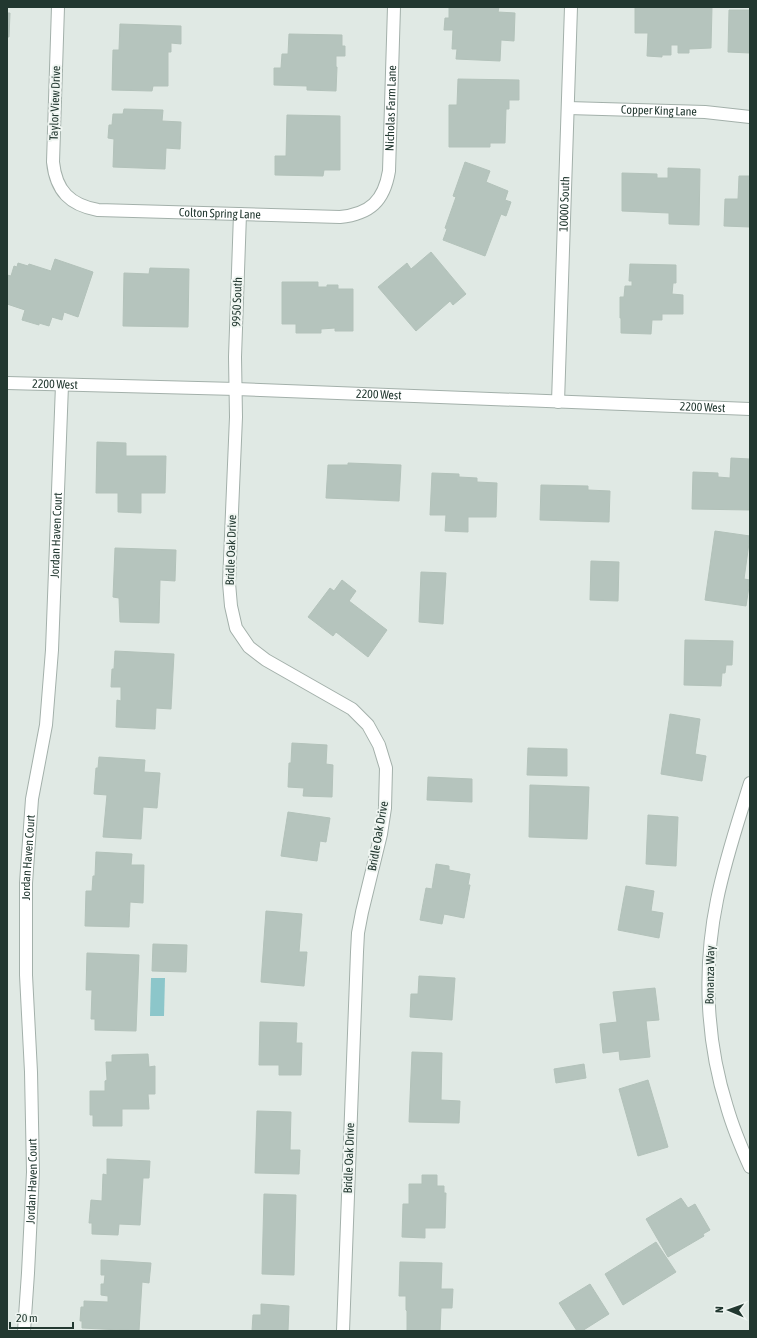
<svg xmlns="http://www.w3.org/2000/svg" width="757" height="1338" viewBox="0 0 757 1338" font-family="'Asap Condensed',sans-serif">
<rect width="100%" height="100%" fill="#e0e9e4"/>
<path fill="#8cc6ca" d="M 151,978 L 165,978 L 164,1016 L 150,1016 Z"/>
<path fill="#b5c4bd" stroke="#b3c2ba" d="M 449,7 L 499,7 L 498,12 L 515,13 L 514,41 L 501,40 L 500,61 L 456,59 L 457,49 L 452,49 L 453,30 L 444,30 L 445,18 L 449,18 Z
M 635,7 L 712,7 L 711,48 L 689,49 L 689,53 L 678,53 L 678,45 L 671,45 L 671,55 L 662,55 L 662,57 L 647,56 L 648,33 L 635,33 Z
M 729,10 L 750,10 L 750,53 L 728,52 Z
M 7,13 L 10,13 L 9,37 L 7,37 Z
M 120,24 L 181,26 L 181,44 L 171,43 L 171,52 L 168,52 L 168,86 L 153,86 L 152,91 L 112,90 L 113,50 L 119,50 Z
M 289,34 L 342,35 L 342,46 L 345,46 L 345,56 L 336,56 L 336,67 L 337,67 L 336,91 L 307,90 L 307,86 L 274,85 L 274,68 L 281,68 L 282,54 L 288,54 Z
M 458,79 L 519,80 L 519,100 L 509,100 L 509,109 L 506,109 L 505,143 L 490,143 L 490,147 L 449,147 L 449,105 L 457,105 Z
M 124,109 L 163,110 L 162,121 L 181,122 L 180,149 L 166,148 L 165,169 L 113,167 L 114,139 L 108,138 L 109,125 L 112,125 L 113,114 L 123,114 Z
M 287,115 L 340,116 L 340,170 L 324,170 L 323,176 L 275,175 L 275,156 L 286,156 Z
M 465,162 L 490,171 L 486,182 L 508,191 L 505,200 L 511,202 L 506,216 L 501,214 L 485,256 L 443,240 L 447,229 L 445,228 L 456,197 L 453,196 Z
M 668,168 L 700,169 L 699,225 L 669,224 L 669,213 L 622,211 L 622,173 L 657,174 L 657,178 L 668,178 Z
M 739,176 L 750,176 L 750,227 L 724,226 L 725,199 L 738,199 Z
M 431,252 L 466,294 L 453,305 L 450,301 L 416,331 L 378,287 L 407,263 L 411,269 Z
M 55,259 L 93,272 L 78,317 L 64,312 L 62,320 L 52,317 L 49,326 L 39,323 L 39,325 L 22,320 L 25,310 L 7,304 L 7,275 L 11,276 L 14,266 L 17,267 L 18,263 L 28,266 L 29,264 L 51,271 Z
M 630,264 L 676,265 L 676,283 L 673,283 L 672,294 L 683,295 L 683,314 L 662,314 L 662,320 L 652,320 L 651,334 L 621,333 L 621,318 L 620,318 L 620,297 L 624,297 L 625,286 L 632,286 L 632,281 L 629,281 Z
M 150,268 L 189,269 L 188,327 L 123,326 L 124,273 L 149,274 Z
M 282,282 L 318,282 L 318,287 L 327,287 L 327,285 L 338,285 L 338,289 L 353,289 L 353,331 L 335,331 L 335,328 L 321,329 L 321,333 L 296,333 L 296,324 L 282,324 Z
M 97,442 L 126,443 L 126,456 L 166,456 L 165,493 L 141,493 L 141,513 L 118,512 L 118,493 L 96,493 Z
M 731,458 L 750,459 L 750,510 L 692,509 L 693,472 L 718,473 L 718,477 L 730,478 Z
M 348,463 L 401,465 L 399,501 L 326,498 L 328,465 L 348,465 Z
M 432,473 L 459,474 L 459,477 L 477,478 L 477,482 L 497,483 L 496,517 L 468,517 L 468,532 L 445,531 L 446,515 L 430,515 Z
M 541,485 L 588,486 L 588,490 L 610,491 L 609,522 L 540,520 Z
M 715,531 L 750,536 L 744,579 L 750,580 L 746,606 L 705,600 Z
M 115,548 L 176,550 L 175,581 L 160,580 L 159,623 L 120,622 L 119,598 L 113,597 Z
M 591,561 L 619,562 L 618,601 L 590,600 Z
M 421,572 L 446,573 L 443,624 L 419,622 Z
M 342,580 L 356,591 L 349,601 L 387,630 L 368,657 L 336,632 L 333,636 L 308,617 L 330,588 L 334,591 Z
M 685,640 L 733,641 L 732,665 L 726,665 L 725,673 L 722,673 L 721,686 L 684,685 Z
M 115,651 L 174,654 L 171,709 L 156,708 L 155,729 L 116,727 L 117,700 L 121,701 L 121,687 L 111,687 L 112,669 L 114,669 Z
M 670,714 L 700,719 L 695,754 L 706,756 L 702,781 L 661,774 Z
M 292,743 L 327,745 L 326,764 L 333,765 L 332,797 L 303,796 L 304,788 L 288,787 L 289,763 L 291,763 Z
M 528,748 L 567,749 L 567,776 L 527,775 Z
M 99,757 L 145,760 L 144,772 L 160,773 L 157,808 L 143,807 L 141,839 L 103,837 L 107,795 L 94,794 L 96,768 L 98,768 Z
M 428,777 L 472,779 L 472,802 L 427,800 Z
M 530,785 L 589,787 L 587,839 L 529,837 Z
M 288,812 L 330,818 L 326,842 L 320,841 L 317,861 L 281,856 Z
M 648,815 L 678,817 L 676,866 L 646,864 Z
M 96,852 L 132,854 L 131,865 L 144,865 L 143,903 L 130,902 L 129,927 L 85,926 L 86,891 L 92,891 L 93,876 L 95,876 Z
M 436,864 L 449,866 L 449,870 L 470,874 L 468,885 L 470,885 L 464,918 L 444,914 L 442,924 L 420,920 L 426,888 L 432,889 Z
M 626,886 L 654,891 L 651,911 L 663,913 L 659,938 L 618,930 Z
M 266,911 L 302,914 L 299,952 L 307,952 L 304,986 L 261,982 Z
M 153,944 L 187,945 L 186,972 L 152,971 Z
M 87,953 L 139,955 L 136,1031 L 95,1030 L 95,1019 L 91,1019 L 92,990 L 86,990 Z
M 419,976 L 455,978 L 452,1020 L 410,1017 L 411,994 L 418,994 Z
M 655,988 L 659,1020 L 646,1021 L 650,1057 L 620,1060 L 619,1051 L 603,1053 L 600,1024 L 617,1022 L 613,992 Z
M 260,1022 L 297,1023 L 296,1043 L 302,1043 L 301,1075 L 279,1075 L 279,1065 L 259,1065 Z
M 412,1052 L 442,1053 L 441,1100 L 460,1101 L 459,1123 L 409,1122 Z
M 148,1054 L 149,1067 L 155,1066 L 155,1094 L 148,1094 L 149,1109 L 122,1109 L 122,1126 L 93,1126 L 93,1115 L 90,1115 L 90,1091 L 105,1091 L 105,1081 L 107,1080 L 106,1062 L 112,1062 L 112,1055 Z
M 584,1064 L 586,1078 L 556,1083 L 554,1069 Z
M 648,1080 L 668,1147 L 638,1156 L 619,1089 Z
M 257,1111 L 291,1112 L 290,1150 L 300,1150 L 299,1174 L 255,1173 Z
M 107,1159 L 150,1161 L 149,1178 L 143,1178 L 140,1225 L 119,1224 L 118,1235 L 92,1234 L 92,1223 L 89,1223 L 91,1200 L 102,1201 L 103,1174 L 107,1175 Z
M 422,1175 L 437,1175 L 437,1186 L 444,1186 L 444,1193 L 446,1193 L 445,1228 L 425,1228 L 425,1238 L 402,1237 L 403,1204 L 409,1204 L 409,1184 L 422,1184 Z
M 264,1194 L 296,1195 L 294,1275 L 262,1274 Z
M 681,1198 L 688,1208 L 695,1204 L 710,1230 L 703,1234 L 704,1236 L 668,1257 L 646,1219 Z
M 656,1242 L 676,1272 L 623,1305 L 605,1274 Z
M 101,1260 L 151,1263 L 149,1283 L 142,1282 L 139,1331 L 82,1328 L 82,1321 L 80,1321 L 81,1307 L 84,1307 L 84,1301 L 108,1302 L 108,1296 L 101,1295 L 101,1284 L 104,1284 L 105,1275 L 101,1275 Z
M 400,1262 L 442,1263 L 441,1289 L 453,1289 L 452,1308 L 441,1308 L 440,1331 L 407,1331 L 407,1311 L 406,1310 L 406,1296 L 399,1296 Z
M 590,1284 L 609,1314 L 582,1331 L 577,1331 L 559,1303 Z
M 261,1304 L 289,1306 L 288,1331 L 252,1331 L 253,1315 L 261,1315 Z"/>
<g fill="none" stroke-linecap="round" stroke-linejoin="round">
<g stroke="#a3b0aa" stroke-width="14">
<g id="minor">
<path id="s1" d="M 58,7 L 53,162 C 56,191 70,205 98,210 L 340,217 C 370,214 384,201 389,171 L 394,7"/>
<path id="s2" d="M 568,108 L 705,112 L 750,117"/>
<path d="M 240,214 L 235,357 L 236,417 L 229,583 L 231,606 L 236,628 L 249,647 L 266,660 L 352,709 L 368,725 L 379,745 L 386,768 L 385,808 L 381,834 L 362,912 L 358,933 L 357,952 L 343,1331"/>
<path id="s3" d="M 7,383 L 236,389 L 750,409"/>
<path id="s4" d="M 558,402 L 571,7"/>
<path d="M 750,783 C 738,822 725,860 717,900 C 703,968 706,1041 727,1107 C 733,1128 741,1147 750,1167"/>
<path id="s5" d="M 24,1331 L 28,1273 L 33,1172 L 31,1072 L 26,975 L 26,883 L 32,799 L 46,725 L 52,650 L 62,385"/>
</g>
</g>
<use href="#minor" stroke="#fff" stroke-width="12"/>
</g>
<g text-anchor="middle" stroke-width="4" stroke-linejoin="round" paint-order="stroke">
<g font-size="12" fill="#223830" stroke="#f0f6f2">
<text transform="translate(55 103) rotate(-88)" y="4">Taylor View Drive</text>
<text dy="4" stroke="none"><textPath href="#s1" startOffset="606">Nicholas Farm Lane</textPath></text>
<text dy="4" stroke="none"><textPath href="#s2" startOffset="91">Copper King Lane</textPath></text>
<text dy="4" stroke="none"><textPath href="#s4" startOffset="198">10000 South</textPath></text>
<text dy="4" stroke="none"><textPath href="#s1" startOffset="349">Colton Spring Lane</textPath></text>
<text transform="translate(237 302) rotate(-88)" y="4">9950 South</text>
<text dy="4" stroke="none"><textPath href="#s3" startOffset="48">2200 West</textPath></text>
<text dy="4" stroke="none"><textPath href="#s3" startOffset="372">2200 West</textPath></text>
<text dy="4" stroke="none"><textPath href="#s3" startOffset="696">2200 West</textPath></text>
<text dy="4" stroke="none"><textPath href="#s5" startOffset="798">Jordan Haven Court</textPath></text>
<text transform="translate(231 550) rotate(-88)" y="4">Bridle Oak Drive</text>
<text transform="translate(378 836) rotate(-80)" y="4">Bridle Oak Drive</text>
<text dy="4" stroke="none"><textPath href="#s5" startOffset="474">Jordan Haven Court</textPath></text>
<text transform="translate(710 975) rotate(-89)" y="4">Bonanza Way</text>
<text transform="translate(349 1158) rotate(-88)" y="4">Bridle Oak Drive</text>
<text dy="4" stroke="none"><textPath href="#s5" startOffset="150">Jordan Haven Court</textPath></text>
</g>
</g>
<rect width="757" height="1338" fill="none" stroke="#223830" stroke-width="16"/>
<g transform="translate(729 1310) rotate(272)" stroke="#f0f6f2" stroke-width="3" paint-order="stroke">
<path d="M0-3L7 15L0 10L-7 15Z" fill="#223830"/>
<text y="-6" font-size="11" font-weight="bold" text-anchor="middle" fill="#223830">N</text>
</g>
<path d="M10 1322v6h63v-6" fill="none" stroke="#223830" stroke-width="2"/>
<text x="16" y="1322" font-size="12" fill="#223830" stroke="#f0f6f2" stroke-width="3" paint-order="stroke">20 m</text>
</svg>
